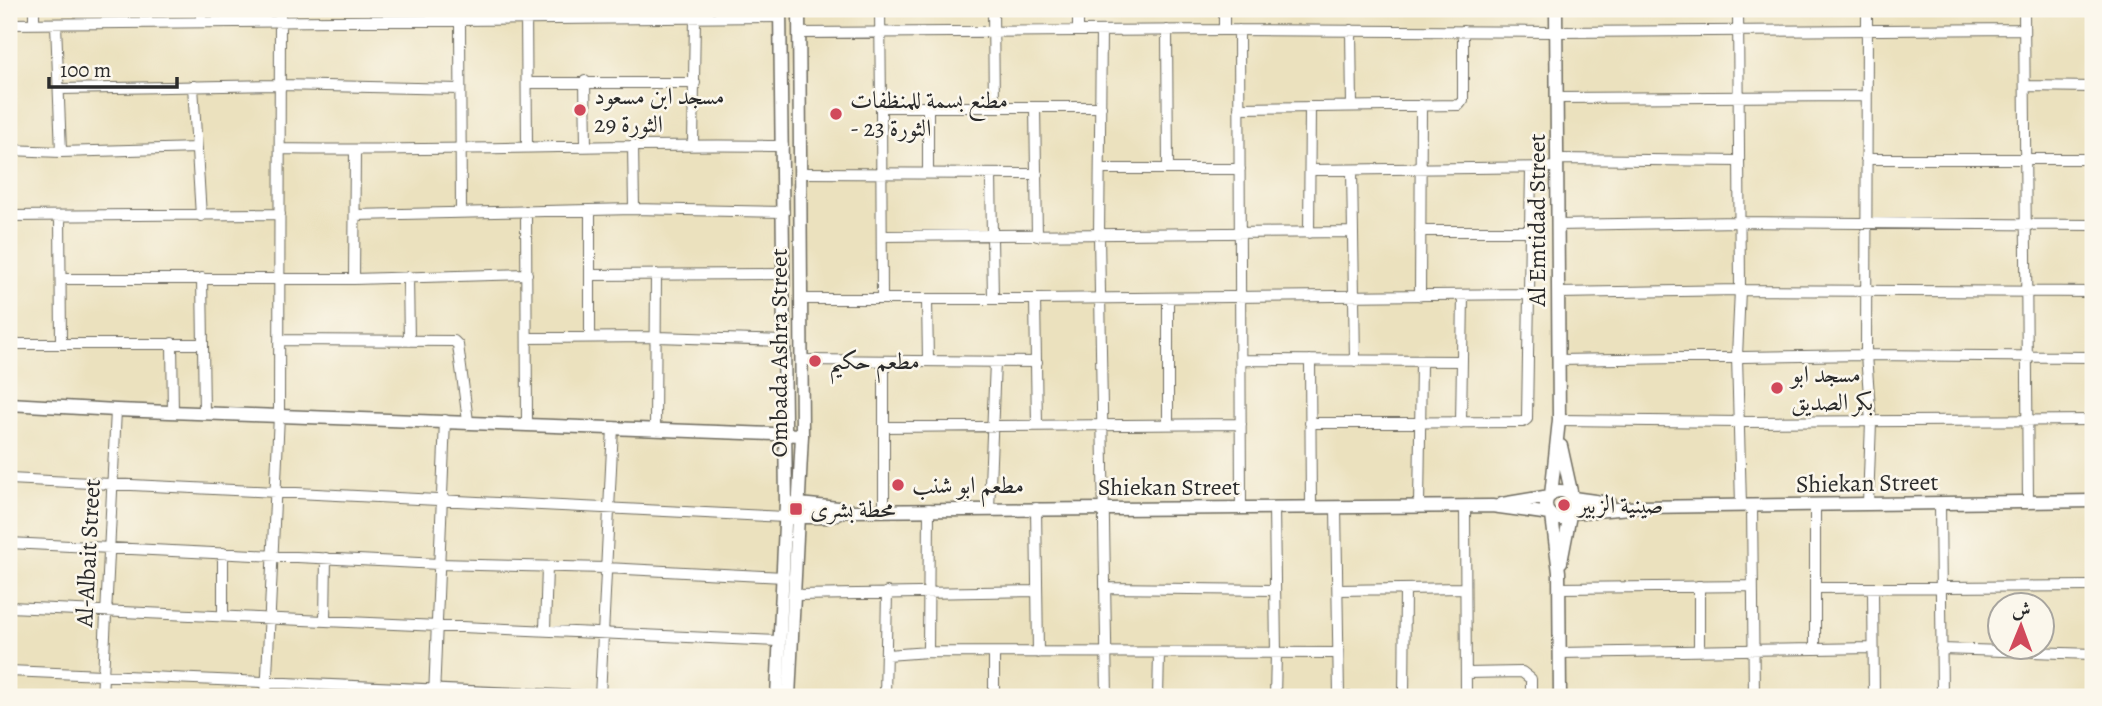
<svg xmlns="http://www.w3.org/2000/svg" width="2102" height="706" viewBox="0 0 2102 706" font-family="Alegreya,Amiri,serif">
<rect width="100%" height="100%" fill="#fbf7ec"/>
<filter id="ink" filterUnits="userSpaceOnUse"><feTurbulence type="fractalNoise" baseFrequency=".0143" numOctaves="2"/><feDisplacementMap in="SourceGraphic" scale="14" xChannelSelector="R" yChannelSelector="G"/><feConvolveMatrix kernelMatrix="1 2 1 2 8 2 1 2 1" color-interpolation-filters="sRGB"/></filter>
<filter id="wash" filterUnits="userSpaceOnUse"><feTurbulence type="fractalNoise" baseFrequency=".00686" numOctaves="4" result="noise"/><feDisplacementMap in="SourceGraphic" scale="28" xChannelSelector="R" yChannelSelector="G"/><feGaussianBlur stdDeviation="1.57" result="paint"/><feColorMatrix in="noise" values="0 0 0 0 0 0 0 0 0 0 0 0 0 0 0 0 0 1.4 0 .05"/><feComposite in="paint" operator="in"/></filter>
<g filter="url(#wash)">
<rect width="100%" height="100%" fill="#ebe1be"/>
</g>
<g filter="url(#ink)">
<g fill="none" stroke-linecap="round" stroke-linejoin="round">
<g stroke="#6e6b5e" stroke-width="12">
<path id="minor" d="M 201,9 L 201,22
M 526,9 L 527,147
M 880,9 L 881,107 L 1101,107
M 993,9 L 994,107
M 1738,9 L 1740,290 L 1737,356 L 1741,505
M 1867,9 L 1866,355 L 1871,422 L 1868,503
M 2024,9 L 2028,501
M 460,21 L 461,213
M 9,24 L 780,17
M 34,24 L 34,9
M 56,24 L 61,152
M 1167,30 L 1168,168
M 1224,30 L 1224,9
M 1239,30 L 1241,507
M 1351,30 L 1352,106
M 1078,31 L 1078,9
M 1101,31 L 1099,235 L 1107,697
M 799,33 L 1224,30 L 1556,32 L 2024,29
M 585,81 L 586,146
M 527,83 L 695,83
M 193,86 L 201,216
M 2025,86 L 2093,87
M 60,89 L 280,85 L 460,89
M 1557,98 L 1866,96
M 881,107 L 882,298
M 928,107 L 928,174
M 1035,107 L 1037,236
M 1239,108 L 1459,105 L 1463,100 L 1463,31
M 693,144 L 695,18
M 633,145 L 634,209
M 280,149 C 447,152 615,143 783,146
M 9,150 L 61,152 L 197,148
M 1558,159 L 1739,161
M 1866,159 L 2093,159
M 1100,169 L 1240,169
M 1310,170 L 1558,167
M 1352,170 L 1355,361
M 801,173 L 1037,174
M 991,174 L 993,299
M 526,211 L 527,424
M 355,215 L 634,209 L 784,212
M 9,216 L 280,214
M 60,216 L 61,343
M 1557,225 L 1740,222 L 2093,225
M 1420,231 L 1530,231
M 1309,233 L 1310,107
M 882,236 L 1352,232
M 590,275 L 784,274
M 408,277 L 409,341
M 202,278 L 204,413
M 61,279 L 354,279 L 527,274
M 354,279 L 355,150
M 1558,293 L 1740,290 L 2093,292
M 1420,296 L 1421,105
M 1168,298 L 1168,425
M 800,299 L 1035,299 L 1530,294
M 1035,299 L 1037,426
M 927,300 L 928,361
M 590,337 L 590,211
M 527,338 L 657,337 L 784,341
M 279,340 L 454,341 L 458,345 L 468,421
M 172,343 L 173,412
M 9,344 L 202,344
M 801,360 L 1037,362
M 1241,360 L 1462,361
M 1310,360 L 1311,507
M 1558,360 L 1866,355 L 2093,357
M 1559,420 L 1739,422 L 2093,420
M 1310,423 L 1523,422 L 1527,419 L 1531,168
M 1461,423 L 1463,295
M 884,427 L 1241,424
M 655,429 L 656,274
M 9,479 L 785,517
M 1940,503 L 1942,697
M 1815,504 L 1815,648
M 1752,505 L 1754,697
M 1419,506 L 1421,362
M 1465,506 L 1466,697
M 1274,507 L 1276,653 L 1275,697
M 1336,507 L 1339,697
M 1036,508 L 1038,653
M 884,509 L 884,361
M 989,509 L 995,362
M 9,543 L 439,564 L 606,568 L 784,577
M 1699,586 L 1699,651
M 1106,588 L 1275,590
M 1559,588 L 1752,586
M 1816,588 L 2093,586
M 1873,588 L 1874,697
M 1338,590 L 1465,588
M 796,595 L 1036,591
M 9,607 L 779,641
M 223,616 L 223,553
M 325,621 L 326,558
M 545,630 L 547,567
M 1941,649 L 2093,654
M 928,652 L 929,509
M 994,653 L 994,697
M 1559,653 L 1873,648
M 887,655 L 928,652 L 1338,653
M 9,671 L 607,697
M 1466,673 L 1522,672 L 1531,679 L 1531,697
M 102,697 L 116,410
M 266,697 L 279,415 L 280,9
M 434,697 L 445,420
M 600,697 L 613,427
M 885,697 L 887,592
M 1158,697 L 1159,653
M 1339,697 L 1404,697 L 1405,589"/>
</g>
<g stroke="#6e6b5e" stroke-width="15">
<path id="tertiary" d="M 9,404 L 116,410 L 802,435
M 1561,446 L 1572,496
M1546 505a14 14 0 1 1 28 0a14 14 0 1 1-28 0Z
M 1551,495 L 1559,420 L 1556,9
M 1573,498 L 1609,503
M 789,503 L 838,508 L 848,511 L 1492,506 L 1550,514
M 1502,504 L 1550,496
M 1572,513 L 1641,507 L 2093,501
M 1552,516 L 1559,572 L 1560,697
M 790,517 L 827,517 L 847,511
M 1561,562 L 1570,515"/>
</g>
<g stroke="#6e6b5e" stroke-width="15">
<path id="secondary" d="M 777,697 L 786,503 L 780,9
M 789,697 L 802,435 L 799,9"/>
</g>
<use href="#minor" stroke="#fff" stroke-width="10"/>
<use href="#tertiary" stroke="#fff" stroke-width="12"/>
<use href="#secondary" stroke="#fff" stroke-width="12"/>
</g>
</g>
<g fill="#d1495b" stroke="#fbf7ec" stroke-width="2.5">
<circle cx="580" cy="110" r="7"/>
<circle cx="836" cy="114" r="7"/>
<circle cx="815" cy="361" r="7"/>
<circle cx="1777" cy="388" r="7"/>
<circle cx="898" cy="485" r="7"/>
<circle cx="1564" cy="505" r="7"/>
<rect x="789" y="502" width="14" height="14" rx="3.5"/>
</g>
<g text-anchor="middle" stroke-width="5" stroke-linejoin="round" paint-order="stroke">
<g font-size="24" fill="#2b2b2b" stroke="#fbf7ec" text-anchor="start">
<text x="594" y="104">مسجد ابن مسعود<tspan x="594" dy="28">الثورة 29</tspan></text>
<text x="850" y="108">مطنع بسمة للمنظفات<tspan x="850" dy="28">- الثورة 23</tspan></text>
<text x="829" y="369">مطعم حكيم</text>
<text x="1791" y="382">مسجد ابو<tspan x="1791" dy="28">بكر الصديق</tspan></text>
<text x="912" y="493">مطعم ابو شنب</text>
<text x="1578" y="513">صينية الزبير</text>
<text x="810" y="517">محطة بشرى</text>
</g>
<g font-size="24" fill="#2b2b2b" stroke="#fbf7ec">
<text transform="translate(1537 220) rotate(-90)" y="8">Al Emtidad Street</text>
<text transform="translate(779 353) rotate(-90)" y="8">Ombada Ashra Street</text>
<text transform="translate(1867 483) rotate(-1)" y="8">Shiekan Street</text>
<text x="1169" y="495">Shiekan Street</text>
<text transform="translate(88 553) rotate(-87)" y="8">Al-Albait Street</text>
</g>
</g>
<rect width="2102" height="706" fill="none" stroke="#fbf7ec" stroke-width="35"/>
<g transform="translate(2021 626) rotate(1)"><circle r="33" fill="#fbf7ec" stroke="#a8a59f" stroke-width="2"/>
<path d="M0-5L12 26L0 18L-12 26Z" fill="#d1495b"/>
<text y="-10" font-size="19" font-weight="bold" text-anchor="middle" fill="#2b2b2b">ش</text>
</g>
<path d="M49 77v10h128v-10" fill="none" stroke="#2b2b2b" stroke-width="3.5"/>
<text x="60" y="77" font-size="21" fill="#2b2b2b" stroke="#fbf7ec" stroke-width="5" paint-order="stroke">100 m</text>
</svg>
